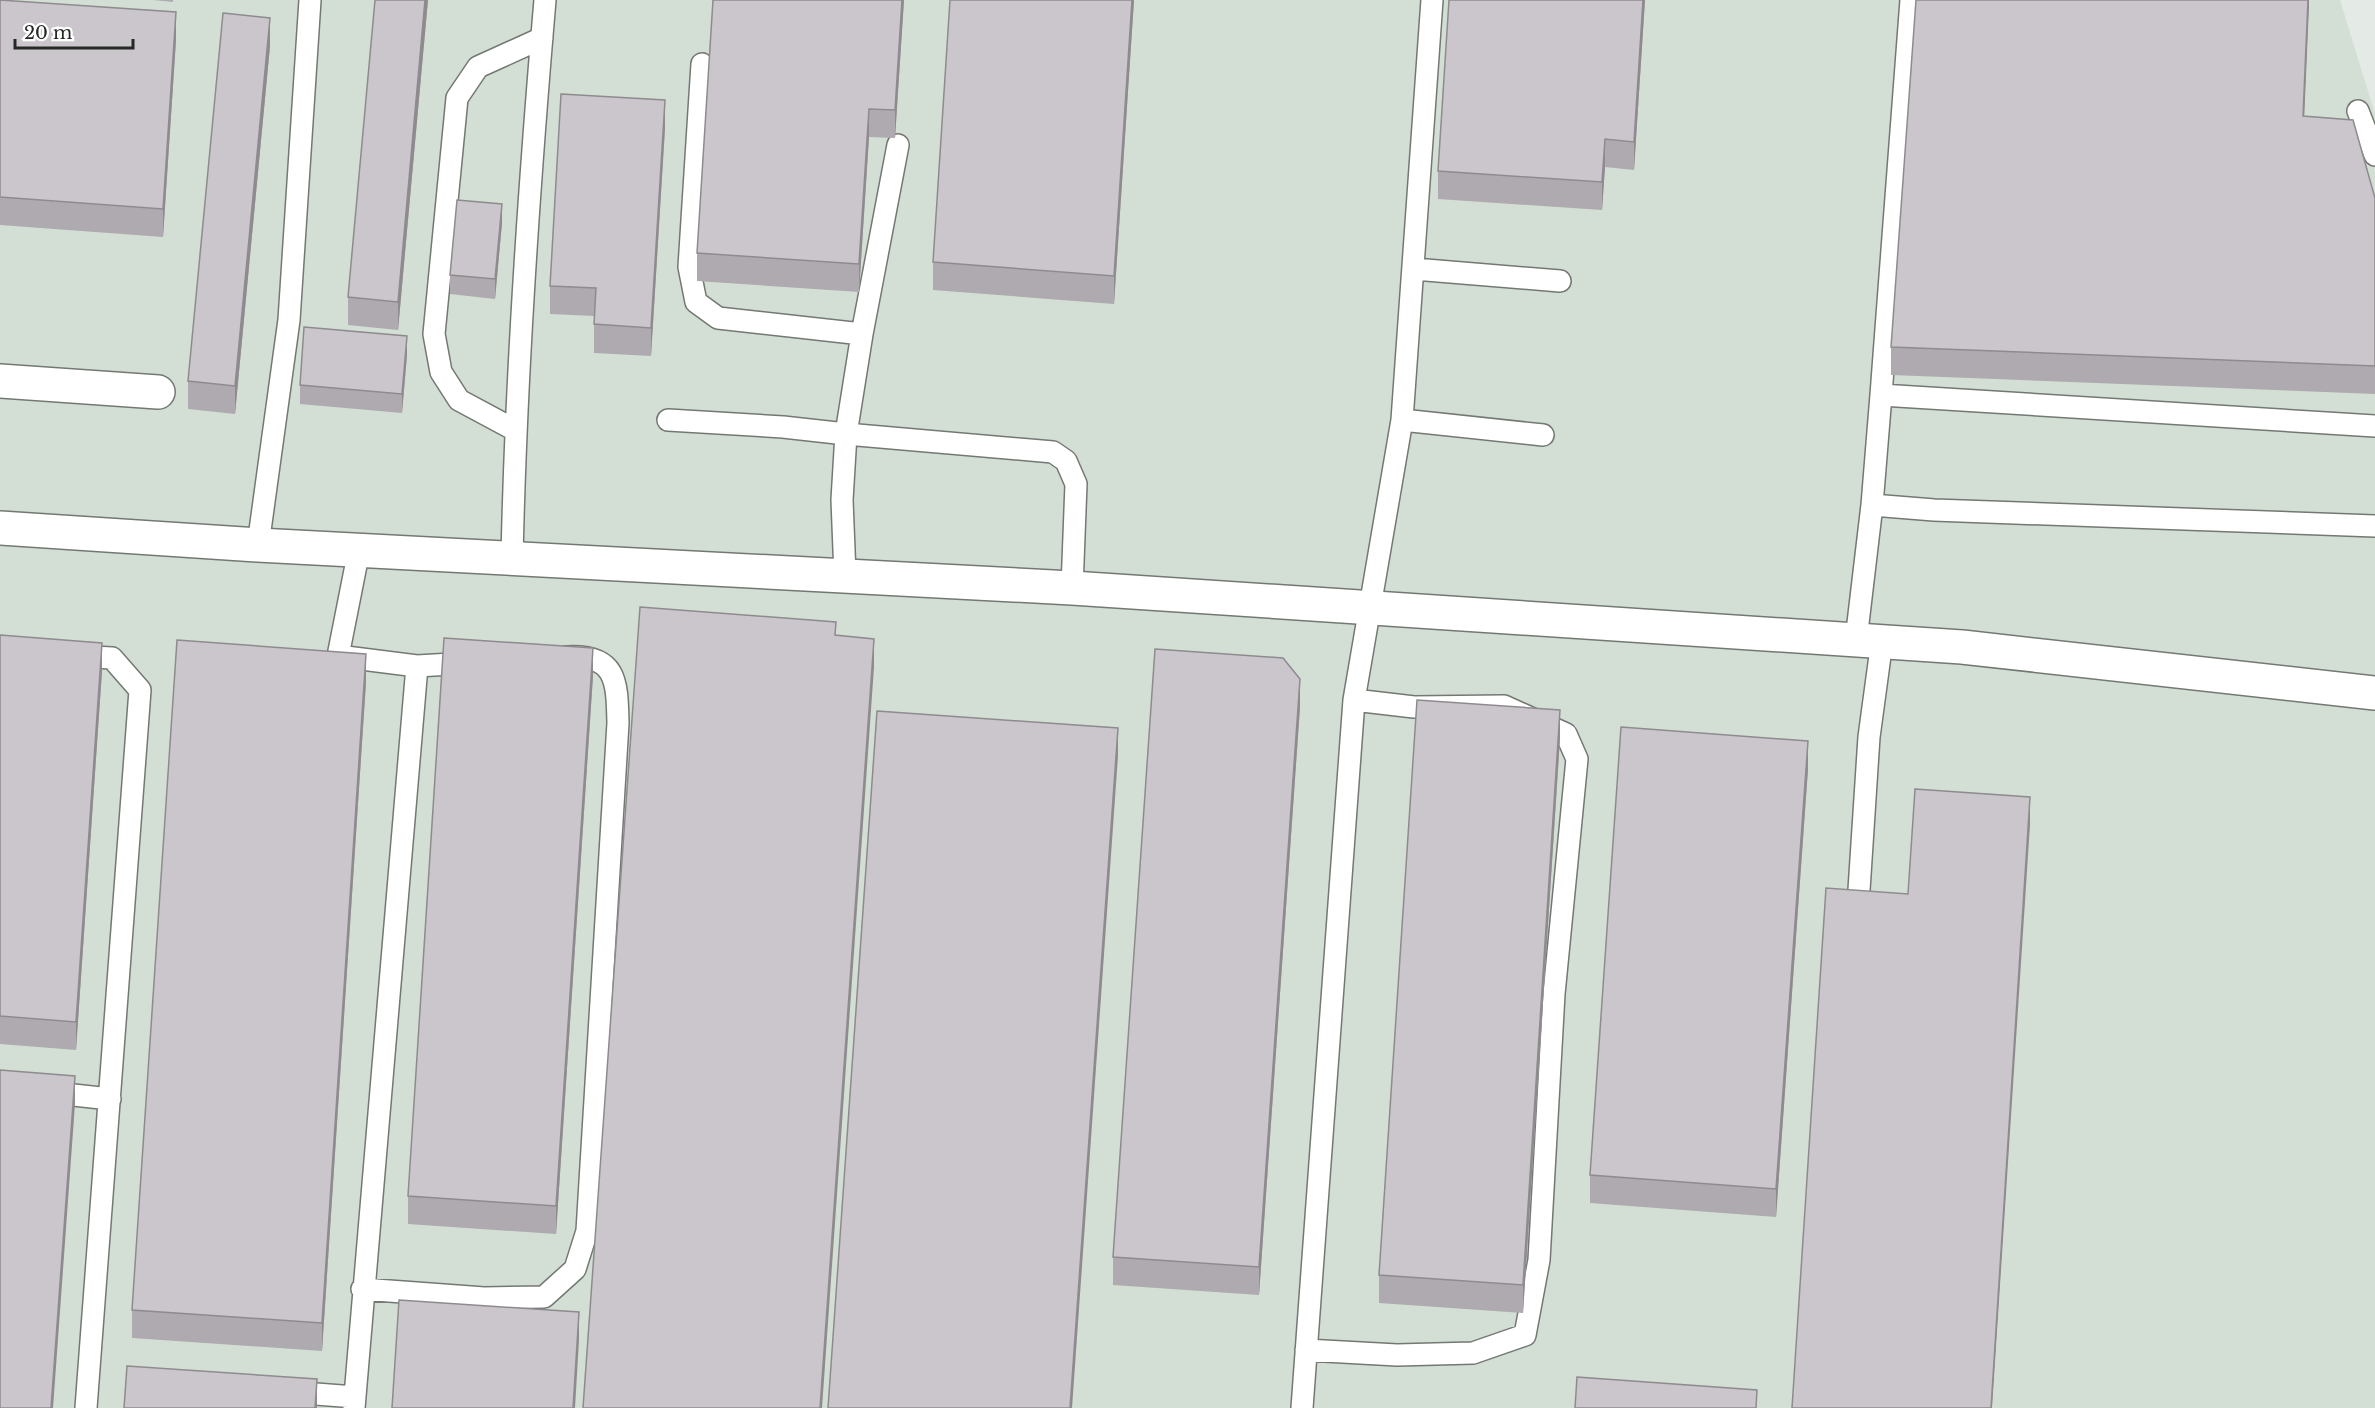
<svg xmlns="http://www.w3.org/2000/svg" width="2375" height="1408" viewBox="0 0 2375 1408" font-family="'Libre Baskerville',serif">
<rect width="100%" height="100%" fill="#e4eae5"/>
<path fill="#d3dfd5" d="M 0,0 L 2340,0 L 2375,114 L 2375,1408 L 0,1408 Z"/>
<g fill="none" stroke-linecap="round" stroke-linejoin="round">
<g stroke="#737873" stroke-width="24">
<path id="lane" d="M 702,64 L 689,267 L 696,302 L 718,318 L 862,334
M 2358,111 L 2375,155
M 898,145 L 862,334 L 846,434 L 1053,452 L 1066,461 L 1076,484 L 1072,588
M 1414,269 L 1560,281
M 1881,395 L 1911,0
M 668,420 L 783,427 L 846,434 L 842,500 L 845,575
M 1402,420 L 1543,435
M 515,430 L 459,400 L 441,372 L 434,334 L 457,98 L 478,67 L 542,38
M 1872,505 L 1881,395 L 2375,426
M 258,545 L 289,320 L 310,0
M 359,550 L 338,656 L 417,666 L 469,663
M 512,558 C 516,372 529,186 545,0
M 1856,640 L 1872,505 L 1934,510 L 2375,526
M 74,656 L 112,658 L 140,690 L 86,1408
M 1859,890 L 1869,737 L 1882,641
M 0,1087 L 110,1099
M 362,1289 L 484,1298 L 544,1297 L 575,1269 L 587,1231 L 618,723 C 617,681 617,654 566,657
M 1306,1350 L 1397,1355 L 1473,1353 L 1525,1335 L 1539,1260 L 1554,994 L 1577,759 L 1566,734 L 1504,706 L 1414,707 L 1354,700
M 290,1392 L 355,1397
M 354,1408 L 417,666
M 1302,1408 L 1354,700 L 1402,420 L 1432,0"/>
</g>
<g stroke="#737873" stroke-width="36">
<path id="street" d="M 0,381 L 158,392
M 0,528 L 258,545 L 1072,588 L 1962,647 L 2375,693"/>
</g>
<use href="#lane" stroke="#fff" stroke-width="21"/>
<use href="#street" stroke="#fff" stroke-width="33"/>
</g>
<path fill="#afaaaf" d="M 0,0 L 176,40 L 163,237 L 0,225 Z
M 153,0 L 173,0 L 173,2 Z
M 428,0 L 398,330 L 348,325 L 348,297 Z
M 713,0 L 904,0 L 895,138 L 869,137 L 859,292 L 697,281 L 697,253 Z
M 1134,0 L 1114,304 L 933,290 L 933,262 Z
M 1449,0 L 1645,0 L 1634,170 L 1605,167 L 1602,210 L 1438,199 L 1438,171 Z
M 2309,0 L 2304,116 L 2375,198 L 2375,394 L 1891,375 L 1891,347 Z
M 270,46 L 235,414 L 188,409 L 188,381 Z
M 665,128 L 651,356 L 594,353 L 594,316 L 550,314 L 550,286 Z
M 502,223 L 495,299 L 450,294 L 450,275 Z
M 407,355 L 402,413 L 300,404 L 300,385 Z
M 0,635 L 102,671 L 76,1050 L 0,1044 Z
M 593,676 L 556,1234 L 408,1224 L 408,1196 Z
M 366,682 L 322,1351 L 132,1338 L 132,1310 Z
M 1300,707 L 1259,1295 L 1113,1285 L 1113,1257 Z
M 1560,738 L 1523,1313 L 1379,1303 L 1379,1275 Z
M 1808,769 L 1776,1217 L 1590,1203 L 1590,1175 Z"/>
<path fill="#8e8b8e" d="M 425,0 L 428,0 L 398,330 L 398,302 Z
M 902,0 L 904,0 L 895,138 L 895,110 Z
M 1132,0 L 1134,0 L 1114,304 L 1114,276 Z
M 1643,0 L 1645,0 L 1634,170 L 1634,142 Z
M 2308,0 L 2309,0 L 2309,7 L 2303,144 L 2303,116 Z
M 176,12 L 176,40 L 163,237 L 163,209 Z
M 270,18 L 270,46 L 235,414 L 235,386 Z
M 665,100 L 665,128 L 651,356 L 651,328 Z
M 869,109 L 869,137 L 859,292 L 859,264 Z
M 1605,139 L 1605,167 L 1602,210 L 1602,182 Z
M 502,204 L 502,223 L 495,299 L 495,279 Z
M 407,336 L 407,355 L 402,413 L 402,394 Z
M 874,639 L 874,667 L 822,1408 L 820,1408 Z
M 102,643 L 102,671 L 76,1050 L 76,1022 Z
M 593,648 L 593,676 L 556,1234 L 556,1206 Z
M 366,654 L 366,682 L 322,1351 L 322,1323 Z
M 1300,679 L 1300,707 L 1259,1295 L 1259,1267 Z
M 1560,710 L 1560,738 L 1523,1313 L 1523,1285 Z
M 1118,728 L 1118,756 L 1072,1408 L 1070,1408 Z
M 1808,741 L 1808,769 L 1776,1217 L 1776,1189 Z
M 2030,797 L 2030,825 L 1992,1408 L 1991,1408 Z
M 75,1076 L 75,1104 L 53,1408 L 51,1408 Z
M 579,1312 L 579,1340 L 575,1408 L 573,1408 Z
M 317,1379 L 317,1408 L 315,1408 Z"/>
<path fill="#cbc6cb" stroke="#8e8b8e" stroke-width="1.5" d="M 0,0 L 176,12 L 163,209 L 0,197 Z
M 375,0 L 425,0 L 398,302 L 348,297 Z
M 713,0 L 902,0 L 895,110 L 869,109 L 859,264 L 697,253 Z
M 950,0 L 1132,0 L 1114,276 L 933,262 Z
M 1449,0 L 1643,0 L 1634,142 L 1605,139 L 1602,182 L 1438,171 Z
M 1916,0 L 2308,0 L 2303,116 L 2353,120 L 2375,198 L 2375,366 L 1891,347 Z
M 223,13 L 270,18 L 235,386 L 188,381 Z
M 561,94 L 665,100 L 651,328 L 594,324 L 596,288 L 550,286 Z
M 457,200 L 502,204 L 495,279 L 450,275 Z
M 304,327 L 407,336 L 402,394 L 300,385 Z
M 640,607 L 836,622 L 835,635 L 874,639 L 820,1408 L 583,1408 Z
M 0,635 L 102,643 L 76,1022 L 0,1016 Z
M 444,638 L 593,648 L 556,1206 L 408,1196 Z
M 177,640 L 366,654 L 322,1323 L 132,1310 Z
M 1155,649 L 1283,658 L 1300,679 L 1259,1267 L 1113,1257 Z
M 1417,700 L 1560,710 L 1523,1285 L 1379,1275 Z
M 877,711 L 1118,728 L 1070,1408 L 828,1408 Z
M 1621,727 L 1808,741 L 1776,1189 L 1590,1175 Z
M 1915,789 L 2030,797 L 1991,1408 L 1792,1408 L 1826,888 L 1908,894 Z
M 0,1070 L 75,1076 L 51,1408 L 0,1408 Z
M 399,1300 L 579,1312 L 573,1408 L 392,1408 Z
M 127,1366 L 317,1379 L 315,1408 L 124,1408 Z
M 1577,1377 L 1757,1390 L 1756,1408 L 1575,1408 Z"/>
<path d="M15 39v9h118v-9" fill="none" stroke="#262826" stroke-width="3"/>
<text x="24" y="39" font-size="18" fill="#262826" stroke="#ffffff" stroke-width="4.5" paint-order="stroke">20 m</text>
</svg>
